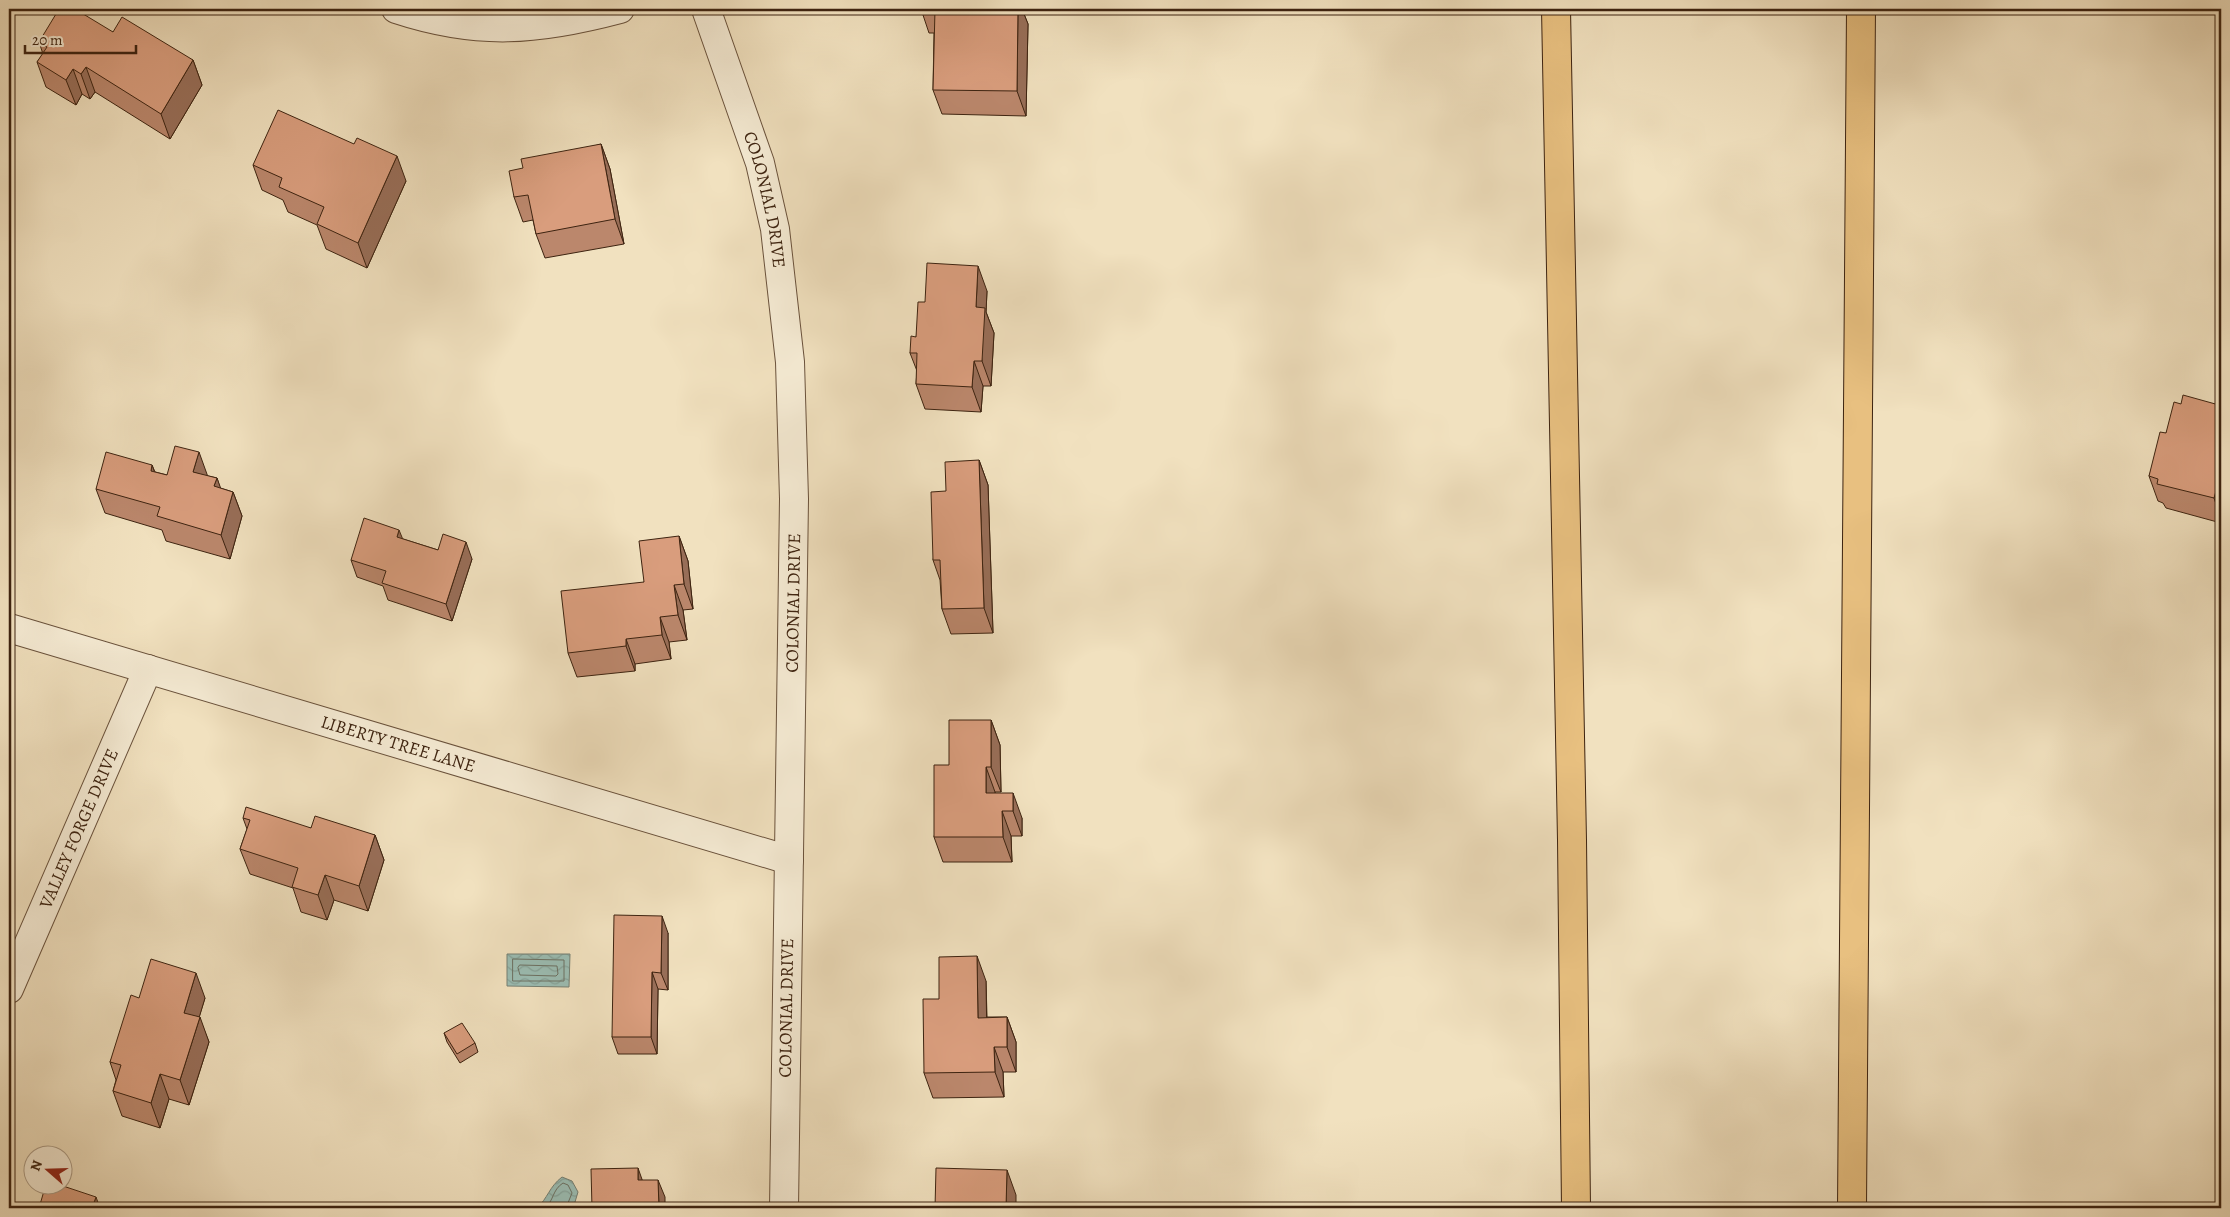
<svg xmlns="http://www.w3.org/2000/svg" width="2230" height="1217" viewBox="0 0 2230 1217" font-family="Alegreya,serif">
<defs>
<pattern id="water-waves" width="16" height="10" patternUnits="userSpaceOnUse" patternTransform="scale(1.25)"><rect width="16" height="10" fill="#9bbdb3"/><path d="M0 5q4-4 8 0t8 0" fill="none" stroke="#86a299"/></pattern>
</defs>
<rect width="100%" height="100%" fill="#f1e1bf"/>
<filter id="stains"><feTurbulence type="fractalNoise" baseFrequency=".004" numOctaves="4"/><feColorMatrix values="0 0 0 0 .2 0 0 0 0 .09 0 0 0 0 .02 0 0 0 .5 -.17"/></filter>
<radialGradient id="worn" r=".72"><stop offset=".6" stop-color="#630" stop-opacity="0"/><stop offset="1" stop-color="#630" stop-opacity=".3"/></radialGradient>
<path fill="url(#water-waves)" stroke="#757f72" d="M 507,954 L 570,954 L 569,987 L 507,986 Z
M 562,1177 L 572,1181 L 578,1192 L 575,1202 L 570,1208 L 537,1208 C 548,1198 549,1187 562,1177 Z"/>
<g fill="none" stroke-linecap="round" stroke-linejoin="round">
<path stroke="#6c7062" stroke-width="1" d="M 513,959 L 564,960 L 564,981 L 513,981 Z
M 520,965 L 557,966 L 558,974 L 556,976 L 520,975 L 518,968 Z
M 545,1208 C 554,1201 552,1190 563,1183 L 568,1185 L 572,1193 L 566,1208"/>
<g stroke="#6a523c" stroke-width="30">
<g id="minor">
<path d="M 396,9 C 478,36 537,31 620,9"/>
<path id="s1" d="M 706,9 L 760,163 L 775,229 L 790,362 L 794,499 L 784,1208"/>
<path id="s2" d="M 9,628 L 789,860"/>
<path id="s3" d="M 9,989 L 148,669"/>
</g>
</g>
<g stroke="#3d2310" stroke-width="30">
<path id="motorway" d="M 1556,9 L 1572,840 L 1576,1208
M 1852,1208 L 1861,9"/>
</g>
<use href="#minor" stroke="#f6ecd5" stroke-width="28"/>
<use href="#motorway" stroke="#e8c080" stroke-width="28"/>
</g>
<path fill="#bb876c" stroke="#3d2310" d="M 921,9 L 1022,9 L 1028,24 L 1026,116 L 942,114 L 933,90 L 934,33 L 929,33 Z
M 113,32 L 193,60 L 202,85 L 170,139 L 95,92 L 90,99 L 82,94 L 76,105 L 46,87 L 37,62 L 43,54 L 39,42 Z
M 601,144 L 610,169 L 624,244 L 545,258 L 536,234 L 533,220 L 523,222 L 514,197 L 523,168 Z
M 253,165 L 406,181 L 367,268 L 326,249 L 317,225 L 288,212 L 283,200 L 262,190 Z
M 987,291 L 986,312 L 994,333 L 991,386 L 983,386 L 981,412 L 925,409 L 916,384 L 917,371 L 910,353 L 916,337 L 925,302 Z
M 2221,396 L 2221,523 L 2166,508 L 2163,503 L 2158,501 L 2149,476 L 2166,433 L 2181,404 L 2219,405 Z
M 979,460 L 988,485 L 993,633 L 951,634 L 942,609 L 940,580 L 933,560 L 946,491 Z
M 152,465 L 155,472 L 167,475 L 208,476 L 217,478 L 220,488 L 233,492 L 242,516 L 230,559 L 166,541 L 162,530 L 105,513 L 96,489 Z
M 679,536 L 688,561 L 693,609 L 683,610 L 687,640 L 669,642 L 671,659 L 635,664 L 635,671 L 577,677 L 568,653 L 644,582 Z
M 403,539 L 438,550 L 472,559 L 452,621 L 388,600 L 383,586 L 357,577 L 351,560 Z
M 991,720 L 1000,745 L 1001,792 L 995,792 L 995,793 L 1022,818 L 1022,836 L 1011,836 L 1012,862 L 943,862 L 934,837 L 949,765 Z
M 243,818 L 311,828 L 375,835 L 384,860 L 368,911 L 334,900 L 327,920 L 301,912 L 293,888 L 250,874 L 240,849 L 247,829 Z
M 668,933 L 668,990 L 658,989 L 657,1054 L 618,1054 L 612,1037 Z
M 986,981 L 987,1017 L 1007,1017 L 1016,1042 L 1016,1072 L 1003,1072 L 1004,1097 L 933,1098 L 924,1073 L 939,999 Z
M 139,998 L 205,998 L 199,1017 L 209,1042 L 189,1105 L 169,1099 L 160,1128 L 122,1116 L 113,1091 L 116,1080 L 110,1062 Z
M 444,1033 L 475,1043 L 478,1052 L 460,1063 L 447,1042 Z"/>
<path fill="#986e58" stroke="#3d2310" d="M 1018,9 L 1022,9 L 1028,24 L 1026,116 L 1017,91 Z
M 193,60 L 202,85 L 170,139 L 161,114 Z
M 86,67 L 95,92 L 90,99 L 81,74 Z
M 73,69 L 82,94 L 76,105 L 66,80 Z
M 601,144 L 610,169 L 624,244 L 615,219 Z
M 397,156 L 406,181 L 367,268 L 358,243 Z
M 978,266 L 987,291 L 986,312 L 994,333 L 991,386 L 982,361 L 976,307 Z
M 974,361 L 983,386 L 981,412 L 972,387 Z
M 199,452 L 208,477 L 193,472 Z
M 979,460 L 988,485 L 993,633 L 984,608 Z
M 152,465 L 161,490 L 151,471 Z
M 2220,477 L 2221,481 L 2221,519 L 2214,498 Z
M 217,478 L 226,503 L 214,486 Z
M 233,492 L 242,516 L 230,559 L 221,535 Z
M 399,530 L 406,547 L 397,537 Z
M 679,536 L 688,561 L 693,609 L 684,584 Z
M 466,542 L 472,559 L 452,621 L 446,604 Z
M 674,585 L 683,610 L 687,640 L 678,615 Z
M 660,617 L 669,642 L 671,659 L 662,635 Z
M 626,639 L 635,664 L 635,671 L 626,646 Z
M 991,720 L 1000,745 L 1001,792 L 991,767 Z
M 986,767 L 995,792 L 995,818 L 986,793 Z
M 1013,793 L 1022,818 L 1022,836 L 1013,811 Z
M 1002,811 L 1011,836 L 1012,862 L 1003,837 Z
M 375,835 L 384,860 L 368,911 L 359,886 Z
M 325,875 L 334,900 L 327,920 L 318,895 Z
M 662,916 L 668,933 L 668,990 L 661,973 Z
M 977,956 L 986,981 L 987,1042 L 978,1018 Z
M 652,972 L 658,989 L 657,1054 L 651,1037 Z
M 196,973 L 205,998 L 193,1038 L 184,1013 Z
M 200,1017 L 209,1042 L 189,1105 L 180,1080 Z
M 1007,1017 L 1016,1042 L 1016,1072 L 1007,1047 Z
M 994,1047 L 1003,1072 L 1004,1097 L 995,1072 Z
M 160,1074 L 169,1099 L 160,1128 L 151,1103 Z
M 638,1168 L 644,1185 L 638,1180 Z
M 1007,1170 L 1016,1195 L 1016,1208 L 1006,1208 Z
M 658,1180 L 665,1197 L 665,1208 L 659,1208 Z
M 96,1197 L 100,1208 L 92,1208 Z"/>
<path fill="#d99d7d" stroke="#3d2310" d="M 59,9 L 75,9 L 113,32 L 122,17 L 193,60 L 161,114 L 86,67 L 81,74 L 73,69 L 66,80 L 37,62 L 47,47 L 39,42 Z
M 931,9 L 1018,9 L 1017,91 L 933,90 L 935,9 Z
M 278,110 L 354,144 L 357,138 L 397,156 L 358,243 L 317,224 L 324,207 L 279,187 L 282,178 L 253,165 Z
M 601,144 L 615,219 L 536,234 L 528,195 L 514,197 L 509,171 L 523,168 L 521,159 Z
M 927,263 L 978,266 L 976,307 L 985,308 L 982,361 L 974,361 L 972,387 L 916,384 L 917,353 L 910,353 L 911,336 L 916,337 L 918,302 L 925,302 Z
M 2183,395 L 2219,405 L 2221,396 L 2221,477 L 2220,477 L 2214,498 L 2157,484 L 2158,479 L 2149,476 L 2160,432 L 2166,433 L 2174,402 L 2181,404 Z
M 175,446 L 199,452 L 193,472 L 217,478 L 214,486 L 233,492 L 221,535 L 157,516 L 160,507 L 96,489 L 106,452 L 152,465 L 151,471 L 167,475 Z
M 979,460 L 984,608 L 942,609 L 940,560 L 933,560 L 931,492 L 946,491 L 945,462 Z
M 364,518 L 399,530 L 397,537 L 438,550 L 443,534 L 466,542 L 446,604 L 382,583 L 386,571 L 351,560 Z
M 679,536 L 684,584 L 674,585 L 678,615 L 660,617 L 662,635 L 626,639 L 626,646 L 568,653 L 561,591 L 644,582 L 639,541 Z
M 949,720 L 991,720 L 991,767 L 986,767 L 986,793 L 1013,793 L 1013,811 L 1002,811 L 1003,837 L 934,837 L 934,765 L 949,765 Z
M 246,807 L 311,828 L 315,816 L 375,835 L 359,886 L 325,875 L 318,895 L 292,887 L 298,868 L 240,849 L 250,820 L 243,818 Z
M 614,915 L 662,916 L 661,973 L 652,972 L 651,1037 L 612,1037 Z
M 977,956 L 978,1018 L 1007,1017 L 1007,1047 L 994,1047 L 995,1072 L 924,1073 L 923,999 L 939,999 L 939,957 Z
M 151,959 L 196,973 L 184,1013 L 200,1017 L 180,1080 L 160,1074 L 151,1103 L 113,1091 L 121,1065 L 110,1062 L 131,995 L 139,998 Z
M 462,1023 L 475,1043 L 457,1054 L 444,1033 Z
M 638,1168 L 638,1180 L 658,1180 L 659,1208 L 592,1208 L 591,1169 Z
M 936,1168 L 1007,1170 L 1006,1208 L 935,1208 Z
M 46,1184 L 57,1184 L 96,1197 L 92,1208 L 39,1208 Z"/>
<g text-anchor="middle" stroke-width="4" stroke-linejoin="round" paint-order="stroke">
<g font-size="18" fill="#3d2310" stroke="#f6ecd5">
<text dy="6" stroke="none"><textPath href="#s1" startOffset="200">COLONIAL DRIVE</textPath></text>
<text transform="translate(793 603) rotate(-89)" y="6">COLONIAL DRIVE</text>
<text dy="6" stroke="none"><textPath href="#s2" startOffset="406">LIBERTY TREE LANE</textPath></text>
<text dy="6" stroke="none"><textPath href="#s3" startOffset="175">VALLEY FORGE DRIVE</textPath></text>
<text transform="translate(786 1008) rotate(-89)" y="6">COLONIAL DRIVE</text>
</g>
</g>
<rect width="2230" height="1217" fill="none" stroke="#f1e1bf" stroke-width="30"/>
<rect x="10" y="10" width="2210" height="1197" fill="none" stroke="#3d2310" stroke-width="2.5"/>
<rect x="15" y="15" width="2200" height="1187" fill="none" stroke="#3d2310"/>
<g transform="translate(48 1170) rotate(290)"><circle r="24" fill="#f6ecd5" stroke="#ac9c86"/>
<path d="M0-4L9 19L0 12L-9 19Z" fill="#8f2418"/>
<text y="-8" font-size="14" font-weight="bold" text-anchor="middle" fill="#3d2310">N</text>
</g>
<path d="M25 45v8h111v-8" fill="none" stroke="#3d2310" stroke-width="2.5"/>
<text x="32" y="45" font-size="15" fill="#3d2310" stroke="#f6ecd5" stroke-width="4" paint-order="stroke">20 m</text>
<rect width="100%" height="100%" filter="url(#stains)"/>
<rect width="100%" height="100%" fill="url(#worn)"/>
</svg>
